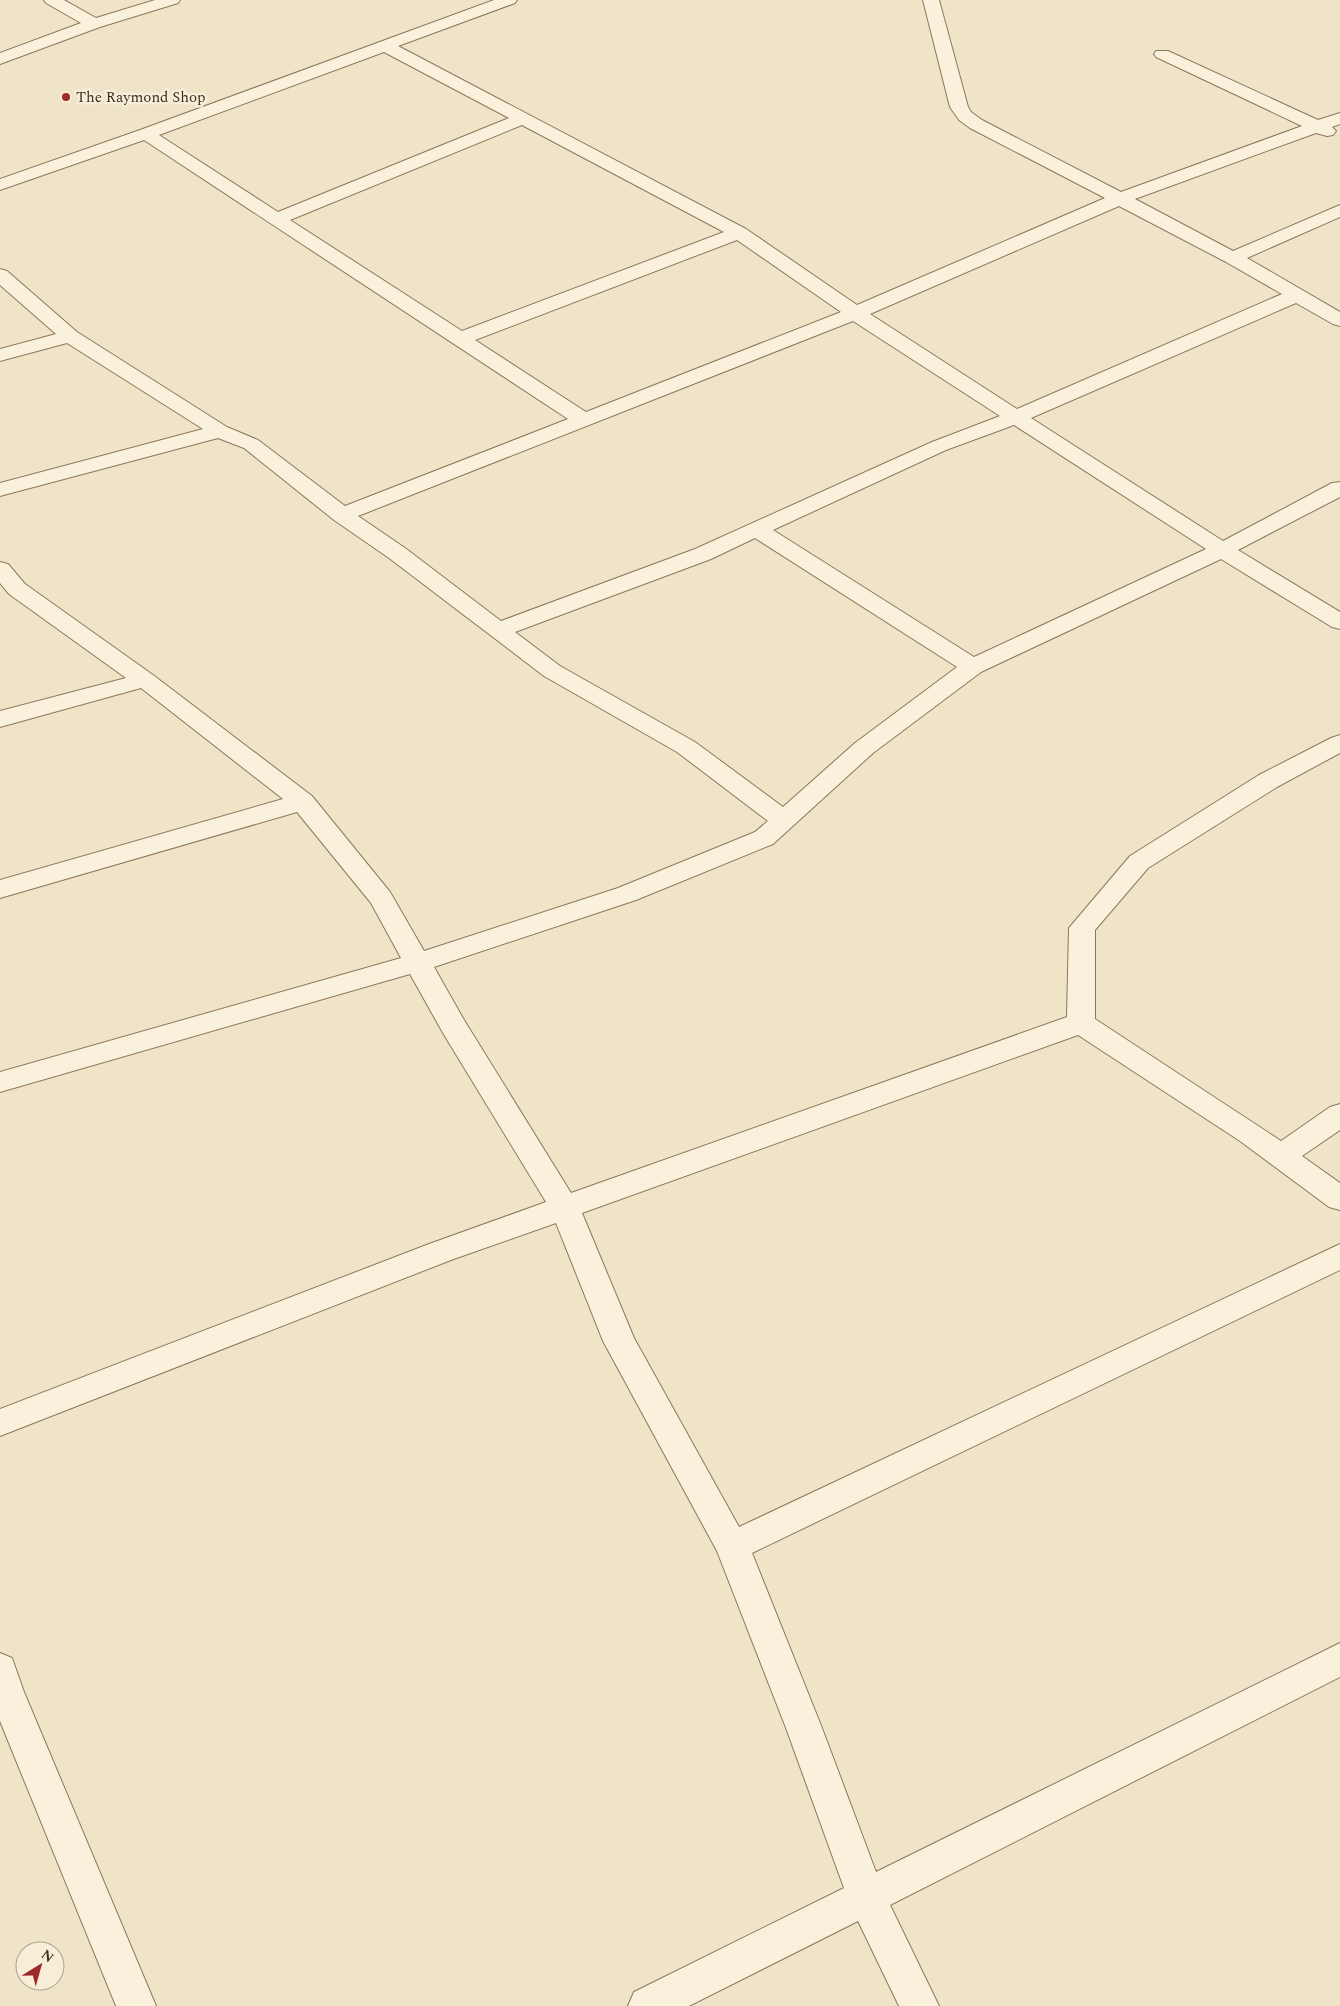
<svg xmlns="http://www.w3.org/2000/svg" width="1340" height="2006" viewBox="0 0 1340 2006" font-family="Spectral,serif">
<rect width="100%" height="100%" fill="#f0e4c8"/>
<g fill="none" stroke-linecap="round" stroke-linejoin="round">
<g stroke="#8d765c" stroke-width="2">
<path id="street" d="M 44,0 L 64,0 L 96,18 L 155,0 L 180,0 L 178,3 L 100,27 L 0,64 L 0,53 L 81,23 L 46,3 Z
M 494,0 L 517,0 L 515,3 L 398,46 L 746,229 L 857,305 L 1105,198 L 970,128 L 959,120 L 950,107 L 923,0 L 939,0 L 968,107 L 971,112 L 982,120 L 1121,192 L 1302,126 L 1156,57 L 1154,54 L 1156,51 L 1168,51 L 1318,120 L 1340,113 L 1340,124 L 1332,127 L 1336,131 L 1333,135 L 1327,136 L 1316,133 L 1135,199 L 1233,251 L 1340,205 L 1340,217 L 1247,258 L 1340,312 L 1340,326 L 1333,324 L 1296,303 L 1031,418 L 1223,541 L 1332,483 L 1340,482 L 1340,497 L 1238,550 L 1340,612 L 1340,629 L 1332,627 L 1221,559 L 981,672 L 873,753 L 773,844 L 636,900 L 434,967 L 464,1020 L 571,1193 L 1067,1017 L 1069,928 L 1130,856 L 1259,775 L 1331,738 L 1340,735 L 1340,753 L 1277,787 L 1148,868 L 1095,930 L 1095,1019 L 1281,1141 L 1330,1107 L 1340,1104 L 1340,1130 L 1302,1156 L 1340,1183 L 1340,1210 L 1329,1207 L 1240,1141 L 1078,1035 L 582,1213 L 634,1338 L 739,1527 L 1340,1244 L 1340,1270 L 752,1553 L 822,1728 L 876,1872 L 1340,1643 L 1340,1677 L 890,1905 L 939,2006 L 899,2006 L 858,1921 L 689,2006 L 628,2006 L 634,1992 L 844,1888 L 786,1728 L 717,1551 L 603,1341 L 556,1223 L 451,1260 L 0,1436 L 0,1409 L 429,1244 L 546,1202 L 443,1033 L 410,974 L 0,1092 L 0,1072 L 401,958 L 371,903 L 297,812 L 0,898 L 0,880 L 283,799 L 141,688 L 0,727 L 0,711 L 126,678 L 9,594 L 0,583 L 0,562 L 8,564 L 25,584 L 153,675 L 312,796 L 390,892 L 424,951 L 618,888 L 755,832 L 768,821 L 677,752 L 544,676 L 389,558 L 334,520 L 244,448 L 218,438 L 0,496 L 0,483 L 203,429 L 67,343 L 0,361 L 0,349 L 56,334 L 0,285 L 0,269 L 7,271 L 77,332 L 227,427 L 258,440 L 345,506 L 568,419 L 144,140 L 0,190 L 0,179 L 140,130 ZM 384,52 L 509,118 L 278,212 L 159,135 ZM 522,125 L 724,232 L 462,331 L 290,220 ZM 1119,206 L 1226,262 L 1282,294 L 1017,409 L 870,314 ZM 737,240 L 841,312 L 586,412 L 475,340 ZM 853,321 L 1000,416 L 932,442 L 695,549 L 501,621 L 405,548 L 358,516 ZM 1014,425 L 1206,549 L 974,657 L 773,530 L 946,450 ZM 755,538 L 957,667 L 855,743 L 783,807 L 695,742 L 560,666 L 515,632 L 711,559 Z
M 0,1653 L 12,1658 L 24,1692 L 156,2006 L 116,2006 L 0,1721 Z"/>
</g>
<use href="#street" fill="#faf1dc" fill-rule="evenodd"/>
</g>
<circle fill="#9e2a2b" stroke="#f7eed8" stroke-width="2" cx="66" cy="97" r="5"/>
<g text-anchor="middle" stroke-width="5" stroke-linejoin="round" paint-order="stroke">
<g font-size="15" fill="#3d2e20" stroke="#f7eed8" text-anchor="start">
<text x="76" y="102">The Raymond Shop</text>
</g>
</g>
<g transform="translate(40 1966) rotate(37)"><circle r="24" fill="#f7eed8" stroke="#ada18e"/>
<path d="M0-4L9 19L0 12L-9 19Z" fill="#9e2a2b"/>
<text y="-8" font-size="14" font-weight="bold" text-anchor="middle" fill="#3d2e20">N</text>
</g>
</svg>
